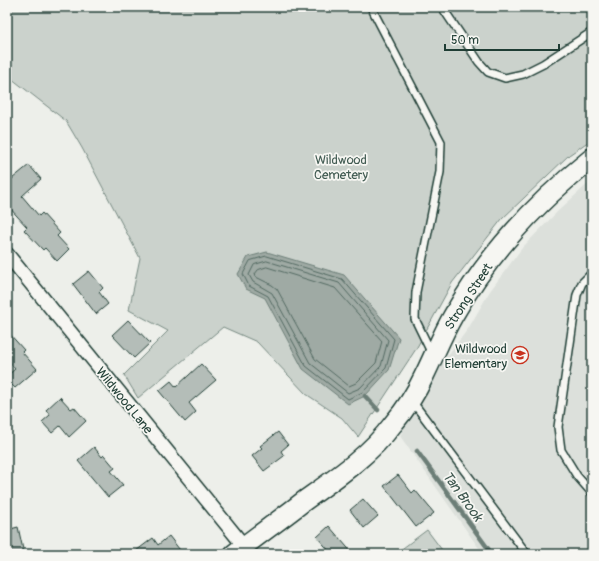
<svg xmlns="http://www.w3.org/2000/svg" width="599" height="561" viewBox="0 0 599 561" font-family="Pangolin,sans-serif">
<rect width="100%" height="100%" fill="#edefea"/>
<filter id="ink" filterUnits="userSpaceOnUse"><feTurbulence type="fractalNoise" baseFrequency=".025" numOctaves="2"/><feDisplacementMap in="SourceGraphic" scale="8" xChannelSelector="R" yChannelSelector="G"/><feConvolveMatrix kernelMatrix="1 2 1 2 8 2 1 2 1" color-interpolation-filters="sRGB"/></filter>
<g filter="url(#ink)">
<path fill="#dce0db" d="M 592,180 L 592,554 L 483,554 L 400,436 L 428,381 L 468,329 L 490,291 L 522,248 L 558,211 Z"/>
<path fill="#cbd2cc" stroke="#758880" d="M 7,7 L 592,7 L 592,139 L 569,155 L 502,219 L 452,283 L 416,349 L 358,437 L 342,418 L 306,394 L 257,342 L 223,327 L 138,398 L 124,375 L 168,331 L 129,310 L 140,258 L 82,148 L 66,121 L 7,75 Z
M 427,530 L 445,554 L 395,554 Z"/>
<path fill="#9faaa4" stroke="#6c7e77" d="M 267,252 L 344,275 L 399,338 L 389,370 L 365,396 L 348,404 L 303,369 L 265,298 L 246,289 L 238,274 L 248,257 Z"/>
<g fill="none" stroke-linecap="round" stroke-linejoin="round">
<path stroke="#526961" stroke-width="1" d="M 267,256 L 342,279 L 394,339 L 386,368 L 363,392 L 348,399 L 306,366 L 268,296 L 249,286 L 243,274 L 250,261 Z
M 267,261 L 339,283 L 388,340 L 381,366 L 360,388 L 348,393 L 310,363 L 272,293 L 253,282 L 249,275 L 254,265 Z
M 267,267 L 335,288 L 382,341 L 376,363 L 356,383 L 349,386 L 315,359 L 277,289 L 272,285 L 256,277 L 255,274 L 258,270 Z"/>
<path stroke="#6c7e77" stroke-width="4.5" d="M 365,396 L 378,410
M 417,451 L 492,554"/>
</g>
<path fill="#b4bdb8" stroke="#1f3d34" d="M 29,165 L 41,179 L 22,196 L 39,216 L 42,213 L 60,233 L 57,236 L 69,249 L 57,261 L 45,248 L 43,250 L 24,230 L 27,227 L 7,205 L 7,183 Z
M 89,271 L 103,288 L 99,292 L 108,304 L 96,314 L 73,284 Z
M 128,320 L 150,343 L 134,358 L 112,335 Z
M 7,331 L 24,350 L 22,352 L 37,369 L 15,388 L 7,380 L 7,376 L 15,369 L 7,359 Z
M 201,364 L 216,380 L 189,403 L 196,412 L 185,422 L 159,391 L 171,381 L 176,387 Z
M 60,397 L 71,409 L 74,407 L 86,421 L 69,437 L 60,426 L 52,433 L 42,422 L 50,415 L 46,410 Z
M 278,432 L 288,445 L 281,451 L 284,456 L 264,471 L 252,456 L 262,448 L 260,446 Z
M 94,447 L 102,457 L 104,455 L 115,468 L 111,471 L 123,485 L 108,497 L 78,461 Z
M 398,475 L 412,493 L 415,490 L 434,513 L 416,527 L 384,486 Z
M 363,499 L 378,516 L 364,528 L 350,510 Z
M 329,526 L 353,554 L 332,554 L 317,537 Z
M 18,527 L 24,554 L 7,554 L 7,530 Z
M 169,536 L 183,554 L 132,554 L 153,538 L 158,545 Z"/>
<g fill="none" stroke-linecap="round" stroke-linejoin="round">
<g stroke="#1f3d34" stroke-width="10">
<path id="service" d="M 371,7 L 441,142 L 440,172 L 416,292 L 415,319 L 432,354
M 442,7 L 479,62 L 488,72 L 505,78 L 523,74 L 543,64 L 592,32
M 592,273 L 582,283 L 577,295 L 558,427 L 561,450 L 577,476 L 592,493
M 412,401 L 527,554"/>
</g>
<g stroke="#1f3d34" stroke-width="16">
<path id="minor" d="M 7,254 L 244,546"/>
</g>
<g stroke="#1f3d34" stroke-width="22">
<path id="secondary" d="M 234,554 C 257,536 281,519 304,501 C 336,478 369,456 393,424 C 405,410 416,393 424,376 C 434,356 442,335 453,316 C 488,254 537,202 592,158"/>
</g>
<use href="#service" stroke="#f6f6f2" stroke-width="7"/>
<use href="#minor" stroke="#f6f6f2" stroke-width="13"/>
<use href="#secondary" stroke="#f6f6f2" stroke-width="19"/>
</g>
</g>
<defs>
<g id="school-ring" transform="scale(0.9)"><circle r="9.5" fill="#f6f6f2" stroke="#c8321e" stroke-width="1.5"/><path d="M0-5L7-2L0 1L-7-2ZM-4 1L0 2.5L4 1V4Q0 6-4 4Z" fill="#c8321e"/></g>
</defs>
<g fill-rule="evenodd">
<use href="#school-ring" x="520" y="355"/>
</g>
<g text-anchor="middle" stroke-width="3.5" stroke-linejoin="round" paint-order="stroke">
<g font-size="13" fill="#415b52" stroke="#f6f6f2">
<text x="341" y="164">Wildwood<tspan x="341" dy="15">Cemetery</tspan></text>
</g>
<g font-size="13" fill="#1f3d34" stroke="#f6f6f2">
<text transform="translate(468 296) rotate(-57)" y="5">Strong Street</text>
<text transform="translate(125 400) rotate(51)" y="5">Wildwood Lane</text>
</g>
<g font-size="13" fill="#1f3d34" stroke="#f6f6f2" text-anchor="end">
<text x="507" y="353">Wildwood<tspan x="507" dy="15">Elementary</tspan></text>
</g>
<g font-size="14" font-style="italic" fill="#3f5850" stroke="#f6f6f2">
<text transform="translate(463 496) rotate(54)" y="5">Tan Brook</text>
</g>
</g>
<rect width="599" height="561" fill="none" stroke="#f6f6f2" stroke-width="24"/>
<rect x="12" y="12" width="575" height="537" fill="none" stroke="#1f3d34" stroke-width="1.5" filter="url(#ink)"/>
<path d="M445 44v6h114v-6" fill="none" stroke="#1f3d34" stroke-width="2"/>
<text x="451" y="44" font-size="12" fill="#1f3d34" stroke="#f6f6f2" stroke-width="3" paint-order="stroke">50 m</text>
</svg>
